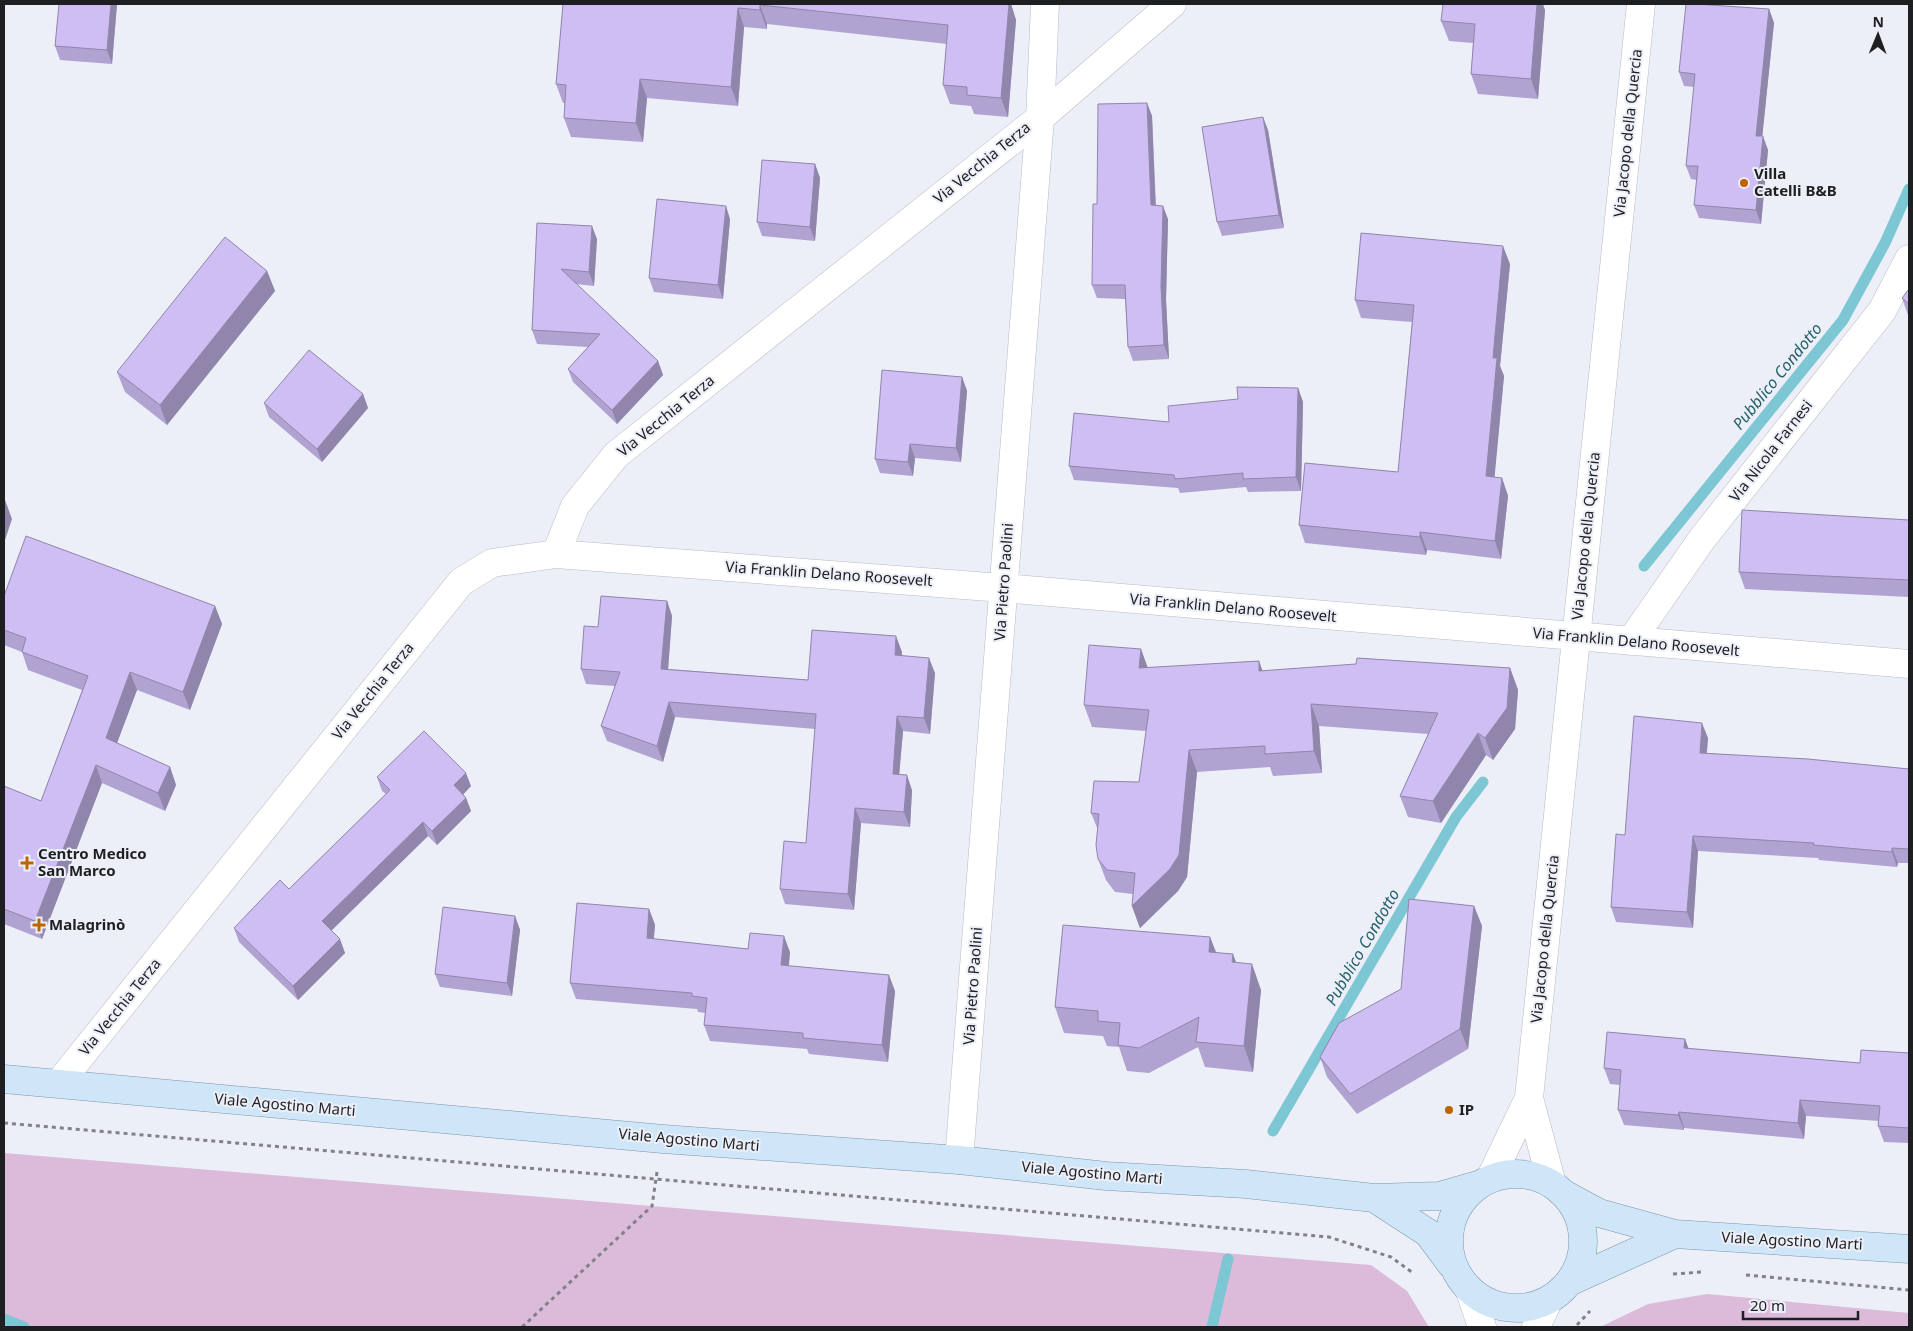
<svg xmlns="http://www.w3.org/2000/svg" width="1913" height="1331" viewBox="0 0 1913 1331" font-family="'Noto Sans',sans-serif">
<rect width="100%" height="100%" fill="#eceff7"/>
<path fill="#dcbada" d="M 4,1153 L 1371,1265 L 1407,1291 L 1429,1327 L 4,1327 Z
M 1707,1294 L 1909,1313 L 1909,1327 L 1600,1327 L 1648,1304 Z"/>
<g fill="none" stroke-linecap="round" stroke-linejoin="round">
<path stroke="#7dc6d3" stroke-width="11" d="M 1644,566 L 1843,320 L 1885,243 L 1909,189
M 1273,1131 L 1456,817 L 1483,782
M 4,1319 L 24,1327
M 1212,1327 L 1228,1259"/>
<g stroke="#b8bbc3" stroke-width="29">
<path id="street" d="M 556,554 L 575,506 L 616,455 L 1040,118 L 1172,4
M 1631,641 L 1702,539 L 1882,311 L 1909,259
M 59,1083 L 461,582 L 492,563 L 556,554 L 1003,588 L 1909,664
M 1529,1098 L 1641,4
M 959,1160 L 1040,118 L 1045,4
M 1490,1179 L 1529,1098 L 1552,1184
M 1470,1291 L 1482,1327
M 1536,1327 L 1548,1301"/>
</g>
<g stroke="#7b96aa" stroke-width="29">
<path id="primary" d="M 4,1079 L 663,1139 L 959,1160 L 1106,1176 L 1246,1184 L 1374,1198
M1449 1241a67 67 0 1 1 134 0a67 67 0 1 1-134 0Z
M 1564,1194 L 1599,1213 L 1675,1234 L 1569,1282
M 1675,1234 L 1909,1249
M 1451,1264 L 1428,1233 L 1374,1198 L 1440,1196 L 1478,1185"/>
</g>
<path stroke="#808287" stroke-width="3" stroke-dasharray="4 4" stroke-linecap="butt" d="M 4,1123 L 1329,1237 L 1391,1257 L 1413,1273
M 1673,1274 L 1702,1272
M 1746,1275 L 1909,1290
M 1577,1325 L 1590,1311
M 522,1327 L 652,1206 L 657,1172"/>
<use href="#street" stroke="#fff" stroke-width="28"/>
<use href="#primary" stroke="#cee6f8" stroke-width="28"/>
</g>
<path fill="#b1a3d1" d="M 117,4 L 112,64 L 60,60 L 55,46 Z
M 563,4 L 1011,4 L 1016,20 L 1008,117 L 974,114 L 971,106 L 950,104 L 943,85 L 947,44 L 767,24 L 767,29 L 744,27 L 738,106 L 647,98 L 643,142 L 571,137 L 564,118 L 565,103 L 563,103 L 556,84 Z
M 1769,9 L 1774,23 L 1762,136 L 1768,150 L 1761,224 L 1699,218 L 1694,205 L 1697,180 L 1691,179 L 1686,166 L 1694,87 L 1684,86 L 1679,72 Z
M 1545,10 L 1538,99 L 1478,94 L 1471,74 L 1473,43 L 1449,41 L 1441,21 Z
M 1147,103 L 1152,116 L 1156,205 L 1168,219 L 1166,300 L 1169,359 L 1133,361 L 1128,347 L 1125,299 L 1097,298 L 1092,285 L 1097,204 Z
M 1268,130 L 1284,228 L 1222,236 L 1217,222 Z
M 815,164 L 820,178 L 815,241 L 762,236 L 757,222 Z
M 730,219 L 723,299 L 654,292 L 649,278 Z
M 537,223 L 597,239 L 594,286 L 576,284 L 658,361 L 663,375 L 617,424 L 573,382 L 568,369 L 588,347 L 537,344 L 532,330 Z
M 1510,264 L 1500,366 L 1504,376 L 1494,477 L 1502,478 L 1508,496 L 1501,559 L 1427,550 L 1426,555 L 1305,543 L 1299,525 L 1398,472 L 1412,322 L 1361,318 L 1355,300 Z
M 267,271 L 275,291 L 167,425 L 125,392 L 117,372 Z
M 1909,289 L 1909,318 L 1902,298 Z
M 962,377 L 967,391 L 961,462 L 915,458 L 913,476 L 880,473 L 875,459 Z
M 1298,388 L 1303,402 L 1301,491 L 1248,492 L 1246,487 L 1180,493 L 1178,488 L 1074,480 L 1069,466 L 1169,422 L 1238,399 Z
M 363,394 L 368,408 L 322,462 L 269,417 L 264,403 Z
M 1909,520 L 1909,597 L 1745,589 L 1739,572 Z
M 4,596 L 215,606 L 222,624 L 190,710 L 137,690 L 117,743 L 170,767 L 176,785 L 165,811 L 102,783 L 42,939 L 4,924 L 4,786 L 41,801 L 82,690 L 28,670 L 22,652 L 4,645 Z
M 667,601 L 672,616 L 668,669 L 808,680 L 902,652 L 902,655 L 935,673 L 930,734 L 903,731 L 899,774 L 912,790 L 910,827 L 861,823 L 854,910 L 785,904 L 780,889 L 806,843 L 815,729 L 675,717 L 663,762 L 607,741 L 601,726 L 615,686 L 586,684 L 581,669 L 598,627 Z
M 1259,661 L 1262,671 L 1510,668 L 1518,690 L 1515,729 L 1493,760 L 1486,755 L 1441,823 L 1408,817 L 1400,796 L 1428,734 L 1319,726 L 1322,773 L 1273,776 L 1270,767 L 1197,772 L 1187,877 L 1178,891 L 1140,928 L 1132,906 L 1133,894 L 1115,892 L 1106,880 L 1098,859 L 1098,830 L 1091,813 L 1139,782 L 1146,731 L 1092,727 L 1084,705 L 1147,668 Z
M 1708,738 L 1707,753 L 1909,769 L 1909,863 L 1898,863 L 1897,867 L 1819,860 L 1818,858 L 1698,851 L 1693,928 L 1616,922 L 1611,907 L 1625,835 Z
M 377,777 L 471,786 L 463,794 L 466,798 L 471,811 L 437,845 L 428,836 L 331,930 L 345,953 L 298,1000 L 239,942 L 234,928 L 289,889 L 386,794 L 382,791 Z
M 1474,906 L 1482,926 L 1468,1049 L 1357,1114 L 1327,1077 L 1320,1057 L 1401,989 Z
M 649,909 L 655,925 L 654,939 L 748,949 L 790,952 L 789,966 L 895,991 L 888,1062 L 809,1054 L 807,1049 L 710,1041 L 704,1025 L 705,1013 L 698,1012 L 697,1009 L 576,999 L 570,983 Z
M 515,916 L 520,930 L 512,996 L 440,987 L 435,974 Z
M 1210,937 L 1216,952 L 1236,963 L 1261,990 L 1253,1072 L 1205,1067 L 1198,1047 L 1149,1073 L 1127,1071 L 1119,1047 L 1107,1046 L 1103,1036 L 1064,1033 L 1055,1007 Z
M 1685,1039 L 1688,1049 L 1860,1063 L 1909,1053 L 1909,1143 L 1884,1142 L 1878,1126 L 1879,1121 L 1806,1116 L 1804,1139 L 1684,1128 L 1684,1130 L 1624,1125 L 1618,1110 L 1620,1085 L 1610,1084 L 1604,1068 Z"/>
<path fill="#9085aa" d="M 111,4 L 117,4 L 112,64 L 107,50 Z
M 1009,4 L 1011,4 L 1016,20 L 1008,117 L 1001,98 Z
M 1537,4 L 1543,4 L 1545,10 L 1538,99 L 1531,79 Z
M 760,5 L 767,24 L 767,29 L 760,10 Z
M 738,8 L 744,27 L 738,106 L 731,87 Z
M 1769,9 L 1774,23 L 1761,149 L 1756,136 Z
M 640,79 L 647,98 L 643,142 L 636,123 Z
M 1147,103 L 1152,116 L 1156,219 L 1151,205 Z
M 1263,117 L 1268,130 L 1284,228 L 1279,215 Z
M 1763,136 L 1768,150 L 1761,224 L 1756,210 Z
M 815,164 L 820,178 L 815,241 L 810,227 Z
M 726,206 L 730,219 L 723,299 L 718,285 Z
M 1163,206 L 1168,219 L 1166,300 L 1169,359 L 1164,345 L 1161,286 Z
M 592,226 L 597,239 L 594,286 L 589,272 Z
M 1503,246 L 1510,264 L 1500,366 L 1504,376 L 1493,494 L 1486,476 L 1493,358 Z
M 267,271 L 275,291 L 167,425 L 160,405 Z
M 658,361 L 663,375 L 617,424 L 612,410 Z
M 962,377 L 967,391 L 961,462 L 956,448 Z
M 1298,388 L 1303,402 L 1301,491 L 1296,477 Z
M 363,394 L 368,408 L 322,462 L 317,449 Z
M 910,444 L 915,458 L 913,476 L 908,462 Z
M 1502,478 L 1508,496 L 1501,559 L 1495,541 Z
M 4,497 L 12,519 L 4,543 Z
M 1420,532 L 1427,550 L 1426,555 L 1420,537 Z
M 667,601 L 672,616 L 667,684 L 661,669 Z
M 215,606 L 222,624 L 190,710 L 183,692 Z
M 896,636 L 902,652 L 901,670 L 895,655 Z
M 1141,649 L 1149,671 L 1139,668 Z
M 929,658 L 935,673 L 930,734 L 924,718 Z
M 1259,661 L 1267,683 L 1259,671 Z
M 1510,668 L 1518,690 L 1515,729 L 1493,760 L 1485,738 Z
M 130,672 L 137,690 L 112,756 L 106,738 Z
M 669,702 L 675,717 L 663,762 L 657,746 Z
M 1311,704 L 1319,726 L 1322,773 L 1314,751 Z
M 897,716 L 903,731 L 898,789 L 893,774 Z
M 1702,723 L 1708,738 L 1705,768 L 1700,753 Z
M 1478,733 L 1486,755 L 1441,823 L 1433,801 Z
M 1189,750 L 1197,772 L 1187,877 L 1178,891 L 1140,928 L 1132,906 Z
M 96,765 L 102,783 L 42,939 L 35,921 Z
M 170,767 L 176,785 L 165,811 L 158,793 Z
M 466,773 L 471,786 L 459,799 L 454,785 Z
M 907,775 L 912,790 L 910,827 L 904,812 Z
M 466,798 L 471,811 L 437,845 L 432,831 Z
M 855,808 L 861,823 L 854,910 L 848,894 Z
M 423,822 L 428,836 L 327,935 L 322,921 Z
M 1693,836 L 1698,851 L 1693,928 L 1687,912 Z
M 1892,848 L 1898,863 L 1897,867 L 1892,852 Z
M 1474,906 L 1482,926 L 1468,1049 L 1460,1029 Z
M 649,909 L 655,925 L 652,954 L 647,938 Z
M 515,916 L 520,930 L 512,996 L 507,983 Z
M 784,936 L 790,952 L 787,981 L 781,965 Z
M 1210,937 L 1220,963 L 1209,952 Z
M 340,939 L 345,953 L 298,1000 L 293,986 Z
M 1233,954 L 1243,980 L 1232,962 Z
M 1252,964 L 1261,990 L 1253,1072 L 1244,1046 Z
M 889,975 L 895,991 L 888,1062 L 882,1045 Z
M 1685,1039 L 1691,1055 L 1684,1048 Z
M 1800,1100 L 1806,1116 L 1804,1139 L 1798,1123 Z
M 1679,1112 L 1684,1128 L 1684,1130 L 1678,1115 Z"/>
<path fill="#cebef3" stroke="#9085aa" d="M 59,4 L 111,4 L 107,50 L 55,46 Z
M 563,4 L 1009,4 L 1001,98 L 967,95 L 967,87 L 943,85 L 948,25 L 760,5 L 760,10 L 738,8 L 731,87 L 640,79 L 636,123 L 564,118 L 566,85 L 556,84 Z
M 1443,4 L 1537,4 L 1531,79 L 1471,74 L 1475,24 L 1441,21 Z
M 1686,4 L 1696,4 L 1769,9 L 1756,136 L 1763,136 L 1756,210 L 1694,205 L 1698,166 L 1686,166 L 1695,74 L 1679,72 Z
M 1147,103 L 1151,205 L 1163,206 L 1161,286 L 1164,345 L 1128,347 L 1125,285 L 1092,285 L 1093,204 L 1097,204 L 1098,104 Z
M 1263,117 L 1279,215 L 1217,222 L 1202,127 Z
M 762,160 L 815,164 L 810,227 L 757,222 Z
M 657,199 L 726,206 L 718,285 L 649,278 Z
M 537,223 L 592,226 L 589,272 L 561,269 L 658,361 L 612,410 L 568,369 L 600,334 L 532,330 Z
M 1361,233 L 1503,246 L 1493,358 L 1497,358 L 1486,476 L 1502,478 L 1495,541 L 1420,532 L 1420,537 L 1299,525 L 1305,463 L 1398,472 L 1414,305 L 1355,300 Z
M 225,237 L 267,271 L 160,405 L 117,372 Z
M 1909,289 L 1909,304 L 1902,298 Z
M 309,350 L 363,394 L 317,449 L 264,403 Z
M 882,370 L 962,377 L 956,448 L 910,444 L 908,462 L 875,459 Z
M 1237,387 L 1298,388 L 1296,477 L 1243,479 L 1243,473 L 1175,479 L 1174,475 L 1069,466 L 1074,413 L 1169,422 L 1168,406 L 1238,399 Z
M 1742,510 L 1909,520 L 1909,580 L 1739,572 Z
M 26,536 L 215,606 L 183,692 L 130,672 L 106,738 L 170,767 L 158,793 L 96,765 L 35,921 L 4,909 L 4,786 L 41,801 L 88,676 L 22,652 L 26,638 L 4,630 L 4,596 Z
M 601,596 L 667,601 L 661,669 L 808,680 L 812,630 L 896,636 L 895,655 L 929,658 L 924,718 L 897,716 L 893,774 L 907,775 L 904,812 L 855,808 L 848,894 L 780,889 L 784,841 L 806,843 L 816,714 L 669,702 L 657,746 L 601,726 L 620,672 L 581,669 L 584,626 L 598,627 Z
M 1089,645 L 1141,649 L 1139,668 L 1259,661 L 1259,671 L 1356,664 L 1357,658 L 1510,668 L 1507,708 L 1485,738 L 1478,733 L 1433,801 L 1400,796 L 1438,713 L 1311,704 L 1314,751 L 1265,754 L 1265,746 L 1189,750 L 1179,855 L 1170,869 L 1132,906 L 1135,873 L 1107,870 L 1098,859 L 1096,845 L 1099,814 L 1091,813 L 1094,781 L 1139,782 L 1149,710 L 1084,705 Z
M 1634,716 L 1702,723 L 1700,753 L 1808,759 L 1909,769 L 1909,849 L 1892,848 L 1892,852 L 1813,845 L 1814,843 L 1693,836 L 1687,912 L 1611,907 L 1616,834 L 1625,835 Z
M 424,731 L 466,773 L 454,785 L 466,798 L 432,831 L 423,822 L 322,921 L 340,939 L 293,986 L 234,928 L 280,880 L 289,889 L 390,790 L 377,777 Z
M 1409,899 L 1474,906 L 1460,1029 L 1350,1094 L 1320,1057 L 1339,1023 L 1401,989 Z
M 577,903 L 649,909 L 647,938 L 748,949 L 750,933 L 784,936 L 781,965 L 889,975 L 882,1045 L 803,1038 L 803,1033 L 704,1025 L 707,998 L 692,996 L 692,993 L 570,983 Z
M 443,907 L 515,916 L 507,983 L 435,974 Z
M 1063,925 L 1210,937 L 1209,952 L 1233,954 L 1232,962 L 1252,964 L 1244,1046 L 1196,1042 L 1199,1017 L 1139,1048 L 1118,1045 L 1120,1023 L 1098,1021 L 1098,1011 L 1055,1007 Z
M 1607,1032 L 1685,1039 L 1684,1048 L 1860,1063 L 1861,1050 L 1909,1053 L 1909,1128 L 1878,1126 L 1880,1106 L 1800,1100 L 1798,1123 L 1679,1112 L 1678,1115 L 1618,1110 L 1621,1070 L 1604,1068 Z"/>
<g fill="#bc6400" stroke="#eceff7" stroke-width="2">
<circle cx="1744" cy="183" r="5"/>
<path d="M24.5 855.5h5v5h5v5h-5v5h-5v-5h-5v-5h5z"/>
<path d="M36.5 917.5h5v5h5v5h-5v5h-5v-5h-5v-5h5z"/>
<circle cx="1449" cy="1110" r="5"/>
</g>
<g text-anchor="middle" stroke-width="4" stroke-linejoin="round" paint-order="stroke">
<g font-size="15" fill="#1e1f21" stroke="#eceff7">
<text transform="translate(1628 133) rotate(-84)" y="5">Via Jacopo della Quercia</text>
<text transform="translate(982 163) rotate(-39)" y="5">Via Vecchia Terza</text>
<text transform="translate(666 416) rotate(-39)" y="5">Via Vecchia Terza</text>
<text transform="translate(1771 451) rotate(-52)" y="5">Via Nicola Farnesi</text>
<text transform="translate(1586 536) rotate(-84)" y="5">Via Jacopo della Quercia</text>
<text transform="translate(829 574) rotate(4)" y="5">Via Franklin Delano Roosevelt</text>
<text transform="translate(1004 582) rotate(-86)" y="5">Via Pietro Paolini</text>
<text transform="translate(1233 608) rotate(5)" y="5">Via Franklin Delano Roosevelt</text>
<text transform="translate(1636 642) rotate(5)" y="5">Via Franklin Delano Roosevelt</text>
<text transform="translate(373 691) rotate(-51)" y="5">Via Vecchia Terza</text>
<text transform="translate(1545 939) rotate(-84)" y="5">Via Jacopo della Quercia</text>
<text transform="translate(973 986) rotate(-86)" y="5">Via Pietro Paolini</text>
<text transform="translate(120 1007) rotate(-51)" y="5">Via Vecchia Terza</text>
<text transform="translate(285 1105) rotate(5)" y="5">Viale Agostino Marti</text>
<text transform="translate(689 1140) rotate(5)" y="5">Viale Agostino Marti</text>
<text transform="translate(1092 1173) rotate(5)" y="5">Viale Agostino Marti</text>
<text transform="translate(1792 1241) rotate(3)" y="5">Viale Agostino Marti</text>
</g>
<g font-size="15" font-weight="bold" fill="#1e1f21" stroke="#eceff7" text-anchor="start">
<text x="1754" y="179">Villa<tspan x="1754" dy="17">Catelli B&amp;B</tspan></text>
<text x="38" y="859">Centro Medico<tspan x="38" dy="17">San Marco</tspan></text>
<text x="49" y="930">Malagrinò</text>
<text x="1459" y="1115">IP</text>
</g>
<g font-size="16" font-style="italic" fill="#24606a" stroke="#eceff7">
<text transform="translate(1777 376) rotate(-51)" y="6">Pubblico Condotto</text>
<text transform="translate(1362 947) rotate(-60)" y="6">Pubblico Condotto</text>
</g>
</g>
<rect width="1913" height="1331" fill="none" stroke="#1e1f21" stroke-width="10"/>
<g transform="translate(1878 35) rotate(1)" stroke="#eceff7" stroke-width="4" paint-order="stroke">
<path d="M0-4L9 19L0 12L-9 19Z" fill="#1e1f21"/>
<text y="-8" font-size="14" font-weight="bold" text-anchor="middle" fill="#1e1f21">N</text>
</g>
<path d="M1743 1311v8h115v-8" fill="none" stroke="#1e1f21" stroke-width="2.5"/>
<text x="1750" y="1311" font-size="15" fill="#1e1f21" stroke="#eceff7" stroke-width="4" paint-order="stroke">20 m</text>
</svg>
